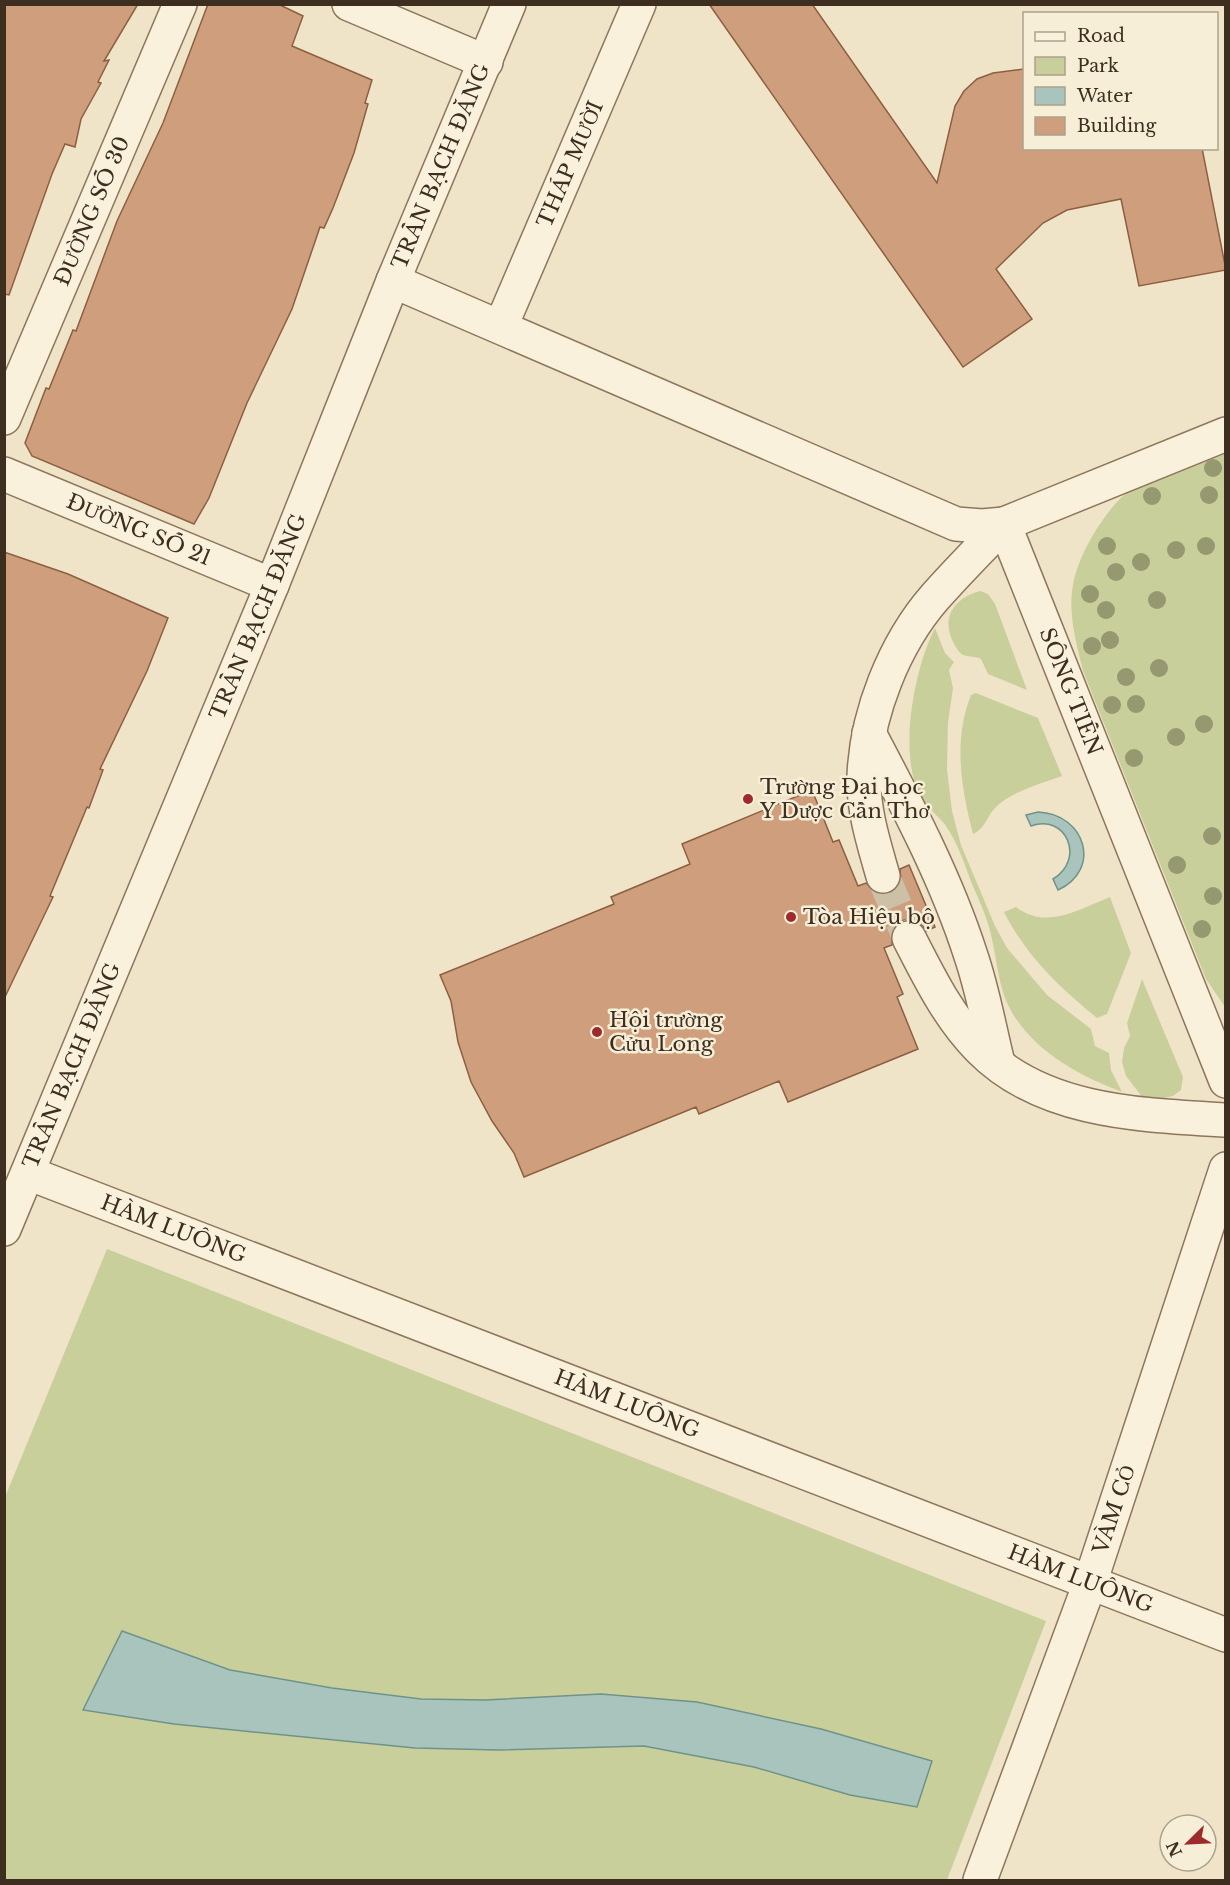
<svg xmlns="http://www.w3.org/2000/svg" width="1230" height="1885" viewBox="0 0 1230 1885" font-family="'Libre Baskerville',serif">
<rect width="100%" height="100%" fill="#f0e4c8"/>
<path fill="#c9cf9b" d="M 1225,447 L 1225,1007 L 1206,979 L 1083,671 C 1068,612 1063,584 1096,530 C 1105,516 1118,498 1132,489 C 1161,472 1195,460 1225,447 Z
M 980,591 L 988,594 L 995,604 L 1027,690 L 988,674 L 981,659 C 975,656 968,657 963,655 C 959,653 956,647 954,644 C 940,618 954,598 980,591 Z
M 935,628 L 945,653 L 954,662 L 949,670 L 953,688 L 948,723 L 947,769 L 952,811 L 961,845 L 995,926 L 1007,948 L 1047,995 L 1091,1029 L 1095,1046 L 1109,1053 L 1111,1070 L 1122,1092 C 1076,1075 1024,1046 1005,998 C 997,976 996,953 990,931 C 986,915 979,900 972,884 C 965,866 958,843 946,826 C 940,817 931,812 925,803 C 895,764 914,668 935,628 Z
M 976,693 L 1038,718 L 1062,776 C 1040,784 1014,791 997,806 C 986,816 987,827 973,834 C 961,788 953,740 971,695 Z
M 1110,897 L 1131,953 L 1107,1014 L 1097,1018 C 1060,988 1026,956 1004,912 L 1016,907 C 1046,930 1078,910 1110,897 Z
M 1142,979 L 1183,1077 L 1181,1090 L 1173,1096 L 1155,1100 L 1143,1098 L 1126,1076 L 1122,1062 L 1124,1048 L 1130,1036 L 1127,1023 Z
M 107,1249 L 1046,1621 L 947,1880 L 5,1880 L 5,1497 Z"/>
<path fill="#a9c4bc" stroke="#6f938a" stroke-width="1.5" d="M 1038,812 C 1086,814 1102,870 1058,890 L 1053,879 C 1086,859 1066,813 1031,826 L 1026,815 Z
M 122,1631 L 230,1670 L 332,1688 L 421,1699 L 485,1700 L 601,1694 L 697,1702 L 821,1729 L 932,1761 L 917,1807 L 850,1795 L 754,1767 L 644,1746 L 499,1750 L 415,1748 L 174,1724 L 83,1710 Z"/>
<path fill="#cf9f7d" stroke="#8d5f41" stroke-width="1.5" d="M 4,4 L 138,4 L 104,61 L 109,60 L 98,82 L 101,83 L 81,119 L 75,147 L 65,144 L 52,174 L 9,295 L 4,294 Z
M 208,4 L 278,4 L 303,16 L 292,46 L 372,80 L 365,103 L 368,104 L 354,153 L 333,208 L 324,228 L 320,227 L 292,309 L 247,403 L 209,498 L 194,524 L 32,456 L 25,443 L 46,388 L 49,389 L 73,330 L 76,331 L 117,221 L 163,123 Z
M 709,4 L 812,4 L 937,183 L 955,106 L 964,91 L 977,79 L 993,73 L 1024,69 L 1024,148 L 1202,148 L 1226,270 L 1139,286 L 1121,199 L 1067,210 L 1043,223 L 996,269 L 1032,319 L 963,367 Z
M 4,552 L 68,574 L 168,618 L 147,671 L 100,769 L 103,770 L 89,808 L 87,807 L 50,896 L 53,897 L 4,999 Z
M 812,790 L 833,842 L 839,840 L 858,886 L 866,883 L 878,894 L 889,894 L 896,889 L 901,881 L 900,869 L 909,865 L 935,927 L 926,931 L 919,922 L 909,919 L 901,921 L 893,928 L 892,945 L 884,948 L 903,994 L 897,997 L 918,1049 L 788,1102 L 779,1081 L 699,1114 L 696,1107 L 524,1177 L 514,1153 L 492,1121 L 471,1082 L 458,1042 L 451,1001 L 440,975 L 614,904 L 611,897 L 690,864 L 682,844 Z"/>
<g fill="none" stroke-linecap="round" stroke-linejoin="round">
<path stroke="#ccc0a6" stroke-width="33" stroke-dasharray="33 16" stroke-linecap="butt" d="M 883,876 L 909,938"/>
<g stroke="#8d765c" stroke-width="36">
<g id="minor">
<path d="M 349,4 L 486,62"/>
<path d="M 393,281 L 956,524 L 982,526 L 1004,524"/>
<path id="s1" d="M 501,326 L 639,4"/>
<path id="s2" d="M 4,418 L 180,4"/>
<path id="s3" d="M 1226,434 L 1004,524 L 1226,1081"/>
<path id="s4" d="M 4,474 L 272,585"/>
<path d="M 869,733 C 907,805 946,878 971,956 C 983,991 989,1027 998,1063"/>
<path d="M 883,876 C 874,844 863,811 864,777 C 866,715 894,644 935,597 C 957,572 981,548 1004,524"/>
<path d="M 909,938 C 929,977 949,1018 980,1049 C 1043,1113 1142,1115 1226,1120"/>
<path id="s5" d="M 28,1173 L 1226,1635"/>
<path id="s6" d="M 4,1229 L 272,585 L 393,281 L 509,4"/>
<path id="s7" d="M 980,1880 L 1090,1583 L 1226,1169"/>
</g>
</g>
<use href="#minor" stroke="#faf1dc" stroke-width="33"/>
</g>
<g fill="#96986f">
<circle cx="1213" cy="468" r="9"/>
<circle cx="1209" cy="495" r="9"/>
<circle cx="1152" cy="496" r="9"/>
<circle cx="1107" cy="546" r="9"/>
<circle cx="1206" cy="546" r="9"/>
<circle cx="1176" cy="550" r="9"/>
<circle cx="1141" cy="562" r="9"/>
<circle cx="1116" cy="572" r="9"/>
<circle cx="1090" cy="594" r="9"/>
<circle cx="1157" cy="600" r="9"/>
<circle cx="1106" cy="610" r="9"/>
<circle cx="1110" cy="640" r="9"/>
<circle cx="1092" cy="646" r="9"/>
<circle cx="1159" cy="668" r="9"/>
<circle cx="1126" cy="677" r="9"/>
<circle cx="1136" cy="704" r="9"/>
<circle cx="1112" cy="705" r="9"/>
<circle cx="1204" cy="724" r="9"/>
<circle cx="1176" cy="737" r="9"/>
<circle cx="1134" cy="758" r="9"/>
<circle cx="1212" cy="836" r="9"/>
<circle cx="1177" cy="865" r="9"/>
<circle cx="1213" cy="896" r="9"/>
<circle cx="1202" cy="929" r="9"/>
</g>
<g fill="#9e2a2b" stroke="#f7eed8" stroke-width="2">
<circle cx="748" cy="799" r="6"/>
<circle cx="791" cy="917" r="6"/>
<circle cx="597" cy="1032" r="6"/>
</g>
<g text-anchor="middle" stroke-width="5" stroke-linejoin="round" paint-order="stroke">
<g font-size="21" fill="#3d2e20" stroke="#f7eed8">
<text dy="7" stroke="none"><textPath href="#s1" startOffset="176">THÁP MƯỜI</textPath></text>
<text dy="7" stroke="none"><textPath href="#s6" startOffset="1149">TRẦN BẠCH ĐẰNG</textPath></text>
<text dy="7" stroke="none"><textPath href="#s2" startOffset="225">ĐƯỜNG SỐ 30</textPath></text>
<text dy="7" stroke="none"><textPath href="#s4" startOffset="146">ĐƯỜNG SỐ 21</textPath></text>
<text dy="7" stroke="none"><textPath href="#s6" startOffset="663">TRẦN BẠCH ĐẰNG</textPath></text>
<text dy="7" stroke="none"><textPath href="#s3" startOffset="420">SÔNG TIỀN</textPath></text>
<text dy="7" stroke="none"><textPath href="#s6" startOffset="177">TRẦN BẠCH ĐẰNG</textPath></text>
<text dy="7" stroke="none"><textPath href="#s5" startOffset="156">HÀM LUÔNG</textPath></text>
<text dy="7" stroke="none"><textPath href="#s5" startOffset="642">HÀM LUÔNG</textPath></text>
<text dy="7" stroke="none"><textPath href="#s7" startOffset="394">VÀM CỎ</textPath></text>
<text dy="7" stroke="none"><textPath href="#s5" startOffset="1128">HÀM LUÔNG</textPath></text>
</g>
<g font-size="21" fill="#3d2e20" stroke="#f7eed8" text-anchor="start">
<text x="760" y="794">Trường Đại học<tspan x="760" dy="24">Y Dược Cần Thơ</tspan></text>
<text x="803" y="924">Tòa Hiệu bộ</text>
<text x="609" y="1027">Hội trường<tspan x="609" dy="24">Cửu Long</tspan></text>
</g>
</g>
<rect width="1230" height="1885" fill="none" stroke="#3d2e20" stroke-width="12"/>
<rect x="1023" y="12" width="195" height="138" fill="#f7eed8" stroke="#ada18e" stroke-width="1.5"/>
<rect x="1035" y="32" width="30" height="9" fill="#faf1dc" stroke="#ada18e" stroke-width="1.5"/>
<text x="1077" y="42" font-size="18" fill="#3d2e20">Road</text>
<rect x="1035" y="57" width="30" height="18" fill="#c9cf9b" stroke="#ada18e" stroke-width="1.5"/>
<text x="1077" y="72" font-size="18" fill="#3d2e20">Park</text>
<rect x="1035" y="87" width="30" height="18" fill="#a9c4bc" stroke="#ada18e" stroke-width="1.5"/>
<text x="1077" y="102" font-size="18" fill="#3d2e20">Water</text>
<rect x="1035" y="117" width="30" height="18" fill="#cf9f7d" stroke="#ada18e" stroke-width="1.5"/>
<text x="1077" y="132" font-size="18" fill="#3d2e20">Building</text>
<g transform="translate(1188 1843) rotate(246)"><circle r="28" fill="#f7eed8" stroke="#ada18e" stroke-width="1.5"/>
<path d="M0-4.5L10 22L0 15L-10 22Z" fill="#9e2a2b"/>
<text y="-9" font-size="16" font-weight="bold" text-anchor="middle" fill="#3d2e20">N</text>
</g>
</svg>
